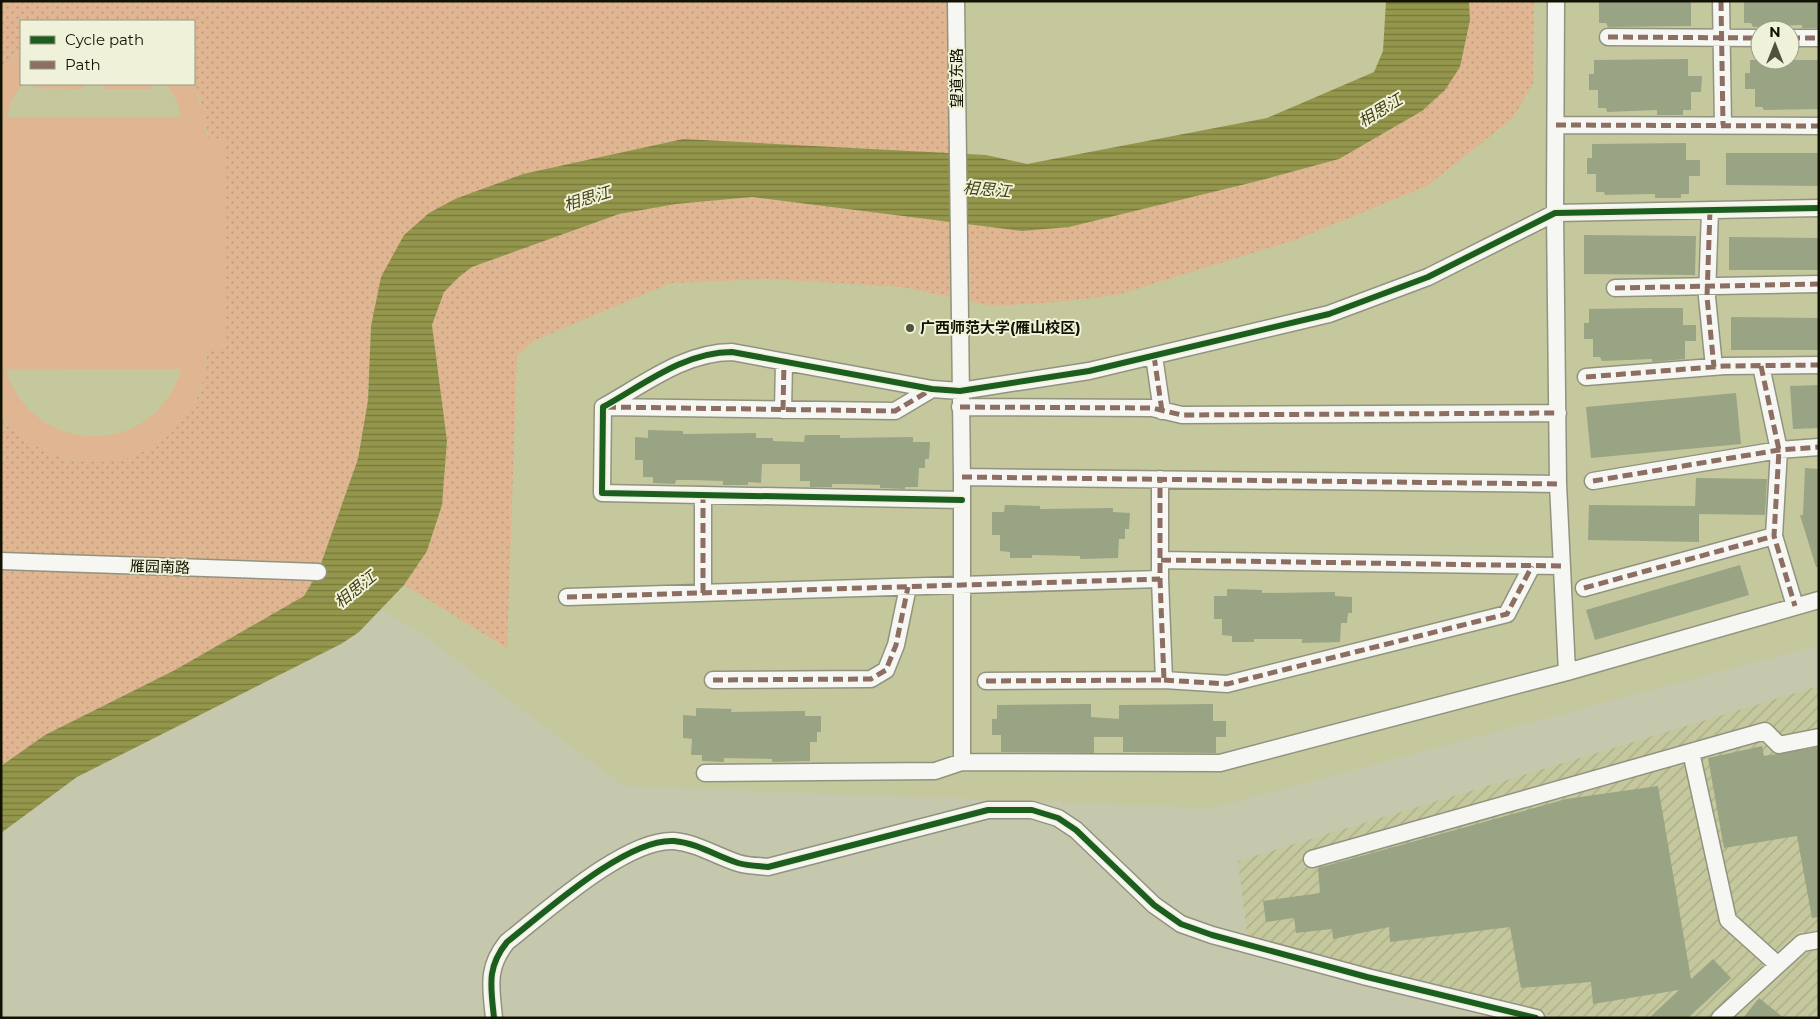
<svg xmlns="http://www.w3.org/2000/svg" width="1820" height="1019" viewBox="0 0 1820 1019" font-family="Montserrat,'Noto Sans SC',sans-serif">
<defs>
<pattern id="industrial-furrows" width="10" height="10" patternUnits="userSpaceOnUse" patternTransform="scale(1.25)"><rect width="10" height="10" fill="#c5c89d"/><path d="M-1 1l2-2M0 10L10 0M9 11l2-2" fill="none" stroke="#a8ab86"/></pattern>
<pattern id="green-dots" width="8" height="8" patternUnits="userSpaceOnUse" patternTransform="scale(1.25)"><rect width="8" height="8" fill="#dfb691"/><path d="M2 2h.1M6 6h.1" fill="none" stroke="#be9b7b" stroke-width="1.8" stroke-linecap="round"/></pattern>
<pattern id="water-rules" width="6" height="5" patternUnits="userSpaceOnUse" patternTransform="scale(1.25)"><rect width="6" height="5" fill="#94964c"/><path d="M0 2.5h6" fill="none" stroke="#77793d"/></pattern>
</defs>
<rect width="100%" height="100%" fill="#c6c8ad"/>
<path fill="#c5c89d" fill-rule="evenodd" d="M 1,1 L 1819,1 L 1819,645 L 1211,808 L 624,786 L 418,631 L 318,573 L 1,766 ZM 21,21 L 194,21 L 194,84 L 21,84 ZM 1760,30 L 1790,30 L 1790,60 L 1760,60 Z"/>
<path fill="url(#industrial-furrows)" d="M 1819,686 L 1819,1018 L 1560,1018 L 1248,942 L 1238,861 Z"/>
<path fill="url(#green-dots)" d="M 1,1 L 956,1 L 957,154 L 683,139 L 523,174 L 492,185 L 371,326 L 368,400 L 358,459 L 318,572 L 304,596 L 175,670 L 45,735 L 1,766 L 1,420 L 26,440 L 57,456 L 75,461 L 110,461 L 128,458 L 144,451 L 195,403 L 202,386 L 207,360 L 208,133 L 200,98 L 193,84 L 194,21 L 21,21 L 21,52 L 9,64 L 1,64 Z
M 1469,1 L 1534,1 L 1533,83 L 1513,118 L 1427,186 L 1295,240 L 1117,295 L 1057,302 L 993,306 L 902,287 L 769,279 L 671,283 L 533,341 L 517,356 L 507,648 L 404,585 L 427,551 L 442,505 L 447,441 L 432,325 L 444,292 L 459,277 L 472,267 L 619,214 L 676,204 L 752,197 L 1022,230 L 1069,227 L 1258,181 L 1339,159 L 1422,111 L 1470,20 Z"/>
<path fill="#dfb691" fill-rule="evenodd" d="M 21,52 L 22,84 L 11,102 L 7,117 L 181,117 L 177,101 L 166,84 L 193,84 L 205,115 L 207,138 L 225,139 L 226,350 L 207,350 C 206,428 133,481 58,456 C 42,451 25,440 12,429 C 8,426 6,421 1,420 L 1,64 L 9,64 ZM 181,369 C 156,459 33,458 6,370 Z
M 38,84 L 83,84 L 82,89 L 31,88 Z
M 104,84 L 148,84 L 155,89 L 104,89 Z"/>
<path fill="url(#water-rules)" d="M 1386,1 L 1469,1 L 1470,20 L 1460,67 L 1445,90 L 1422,111 L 1339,159 L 1258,181 L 1069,227 L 1022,231 L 752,197 L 676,204 L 619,214 L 472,267 L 459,277 L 444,292 L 432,325 L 447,441 L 442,505 L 427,551 L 404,585 L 359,632 L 341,644 L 77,777 L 1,833 L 1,766 L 45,735 L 175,670 L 304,596 L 318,572 L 358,459 L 368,400 L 371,326 L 381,277 L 404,235 L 429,213 L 455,199 L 523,174 L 683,139 L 986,155 L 1027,164 L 1267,118 L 1374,72 L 1383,51 Z"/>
<path fill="#99a484" d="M 1599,1 L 1691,1 L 1691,26 L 1608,27 L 1606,23 L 1599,23 Z
M 1744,1 L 1819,1 L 1819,28 L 1802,28 L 1802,25 L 1753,27 L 1751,23 L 1744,23 Z
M 1688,59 L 1688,76 L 1702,76 L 1701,92 L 1691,92 L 1691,110 L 1683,110 L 1683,115 L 1657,115 L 1657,110 L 1607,112 L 1606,108 L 1598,108 L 1598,90 L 1589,90 L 1589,74 L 1594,74 L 1594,60 Z
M 1750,60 L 1819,60 L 1819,109 L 1764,110 L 1762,107 L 1755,107 L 1755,89 L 1745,89 L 1745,73 L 1750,73 Z
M 1686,143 L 1686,160 L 1700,160 L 1700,176 L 1689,176 L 1689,194 L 1681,194 L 1681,198 L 1655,198 L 1655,194 L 1605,195 L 1604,192 L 1596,192 L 1596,174 L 1587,174 L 1587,158 L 1592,158 L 1592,144 Z
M 1726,153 L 1819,153 L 1819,186 L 1726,185 Z
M 1584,235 L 1696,236 L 1695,275 L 1584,274 Z
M 1729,237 L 1819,238 L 1819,270 L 1729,270 Z
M 1650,308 L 1683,308 L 1683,325 L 1696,325 L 1696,341 L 1685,341 L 1685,359 L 1652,362 L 1652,359 L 1602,361 L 1600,357 L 1593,357 L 1593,339 L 1584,339 L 1584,323 L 1589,323 L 1589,309 Z
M 1731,317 L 1819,318 L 1819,350 L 1731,350 Z
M 1819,385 L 1819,428 L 1793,429 L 1790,386 Z
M 1736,393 L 1741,444 L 1591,458 L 1586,407 Z
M 648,430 L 683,431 L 683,434 L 756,433 L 756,438 L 773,438 L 773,441 L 804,442 L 805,435 L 840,435 L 840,438 L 913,437 L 913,442 L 930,442 L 929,459 L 925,459 L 925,468 L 919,468 L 918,487 L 905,487 L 905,489 L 880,488 L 880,485 L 848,484 L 832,484 L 832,487 L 810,487 L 810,481 L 800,481 L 800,464 L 762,464 L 761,483 L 748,482 L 748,485 L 723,485 L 723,481 L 691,480 L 676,480 L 675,484 L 653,483 L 653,477 L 643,477 L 643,460 L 635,460 L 635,437 L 648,438 Z
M 1805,468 L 1819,469 L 1819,567 L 1816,567 L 1800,515 L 1803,515 Z
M 1696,478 L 1767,479 L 1765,515 L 1699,514 L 1699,542 L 1588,540 L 1589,505 L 1695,506 Z
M 1005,505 L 1040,506 L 1040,509 L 1113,508 L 1113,512 L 1130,513 L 1129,529 L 1125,529 L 1125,539 L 1119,539 L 1118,558 L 1080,559 L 1080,556 L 1032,555 L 1032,558 L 1010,558 L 1010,552 L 1000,551 L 1000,535 L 992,535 L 992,512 L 1004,512 Z
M 1740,565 L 1749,595 L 1595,640 L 1586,610 Z
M 1227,589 L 1262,590 L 1262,593 L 1335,592 L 1335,596 L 1352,597 L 1352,613 L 1348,613 L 1347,623 L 1341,623 L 1340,642 L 1302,643 L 1302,639 L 1254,639 L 1254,642 L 1232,642 L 1232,636 L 1222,635 L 1222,619 L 1214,619 L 1214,596 L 1227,596 Z
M 1091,704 L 1091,717 L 1119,719 L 1119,705 L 1213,704 L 1213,721 L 1226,721 L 1226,737 L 1216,737 L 1216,753 L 1123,752 L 1123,737 L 1094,737 L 1094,753 L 1001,752 L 1001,735 L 992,735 L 992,719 L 997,719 L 997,705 Z
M 696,708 L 732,709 L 731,712 L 805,711 L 805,716 L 821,716 L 821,732 L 817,732 L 817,742 L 810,742 L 810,761 L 772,762 L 772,759 L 724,758 L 724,762 L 702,761 L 702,755 L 691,755 L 692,739 L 683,738 L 683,715 L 696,716 Z
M 1762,746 L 1764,756 L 1819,747 L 1819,917 L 1812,918 L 1797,836 L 1724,848 L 1708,758 Z
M 1658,786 L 1691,979 L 1713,959 L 1731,978 L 1688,1018 L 1649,1018 L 1679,990 L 1593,1004 L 1591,982 L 1521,988 L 1510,927 L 1390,942 L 1389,927 L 1333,939 L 1332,929 L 1296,933 L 1294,918 L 1266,922 L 1263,901 L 1320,893 L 1318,868 L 1566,799 Z
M 1759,998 L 1784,1018 L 1743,1018 Z"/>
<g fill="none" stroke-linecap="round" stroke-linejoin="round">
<g stroke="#92937f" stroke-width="19">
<path id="minor" d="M 956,1 L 962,477 L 962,762
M 1556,1 L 1555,213 L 1558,484 L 1567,672
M 1721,1 L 1723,125
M 1608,37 L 1760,38
M 1790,38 L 1819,38
M 1556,125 L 1819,126
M 1710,210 L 1707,297 L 1714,367
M 1615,288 L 1819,284
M 1154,356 L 1162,411
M 1761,366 L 1779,450 L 1774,536 L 1795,606
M 1586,377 L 1725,366 L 1819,365
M 605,407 L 895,411 L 932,389
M 960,407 L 1152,408 L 1182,415 L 1558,413
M 783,410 L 784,362
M 962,477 L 1558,484
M 1593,481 L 1779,450 L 1819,447
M 962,500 L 602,493 L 603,407 C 643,385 684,352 732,352 L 932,389 L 960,391 L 1089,371 L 1329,314 L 1428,277 L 1555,213 L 1819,208
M 1161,560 L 1562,566
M 1,561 L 318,572
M 1584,588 L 1774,536
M 703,593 L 703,495
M 567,597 L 1160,579
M 713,680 L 871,679 L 886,670 L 896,645 L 908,587
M 1164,680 L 1227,684 L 1507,614 L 1532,566
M 986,681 L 1164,680 L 1160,579 L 1160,479
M 1691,752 L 1728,920 L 1778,965
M 705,773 L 935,771 L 962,762 L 1220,763 L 1567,672 L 1819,600
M 1312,859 L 1765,731 L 1779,745 L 1819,737
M 494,1018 C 491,987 486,968 507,942 C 544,913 626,838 674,841 C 697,843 716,856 738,863 C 748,866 759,866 768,867 L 988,810 L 1032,810 L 1058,818 L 1076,830 L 1154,905 L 1181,924 L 1212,935 L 1367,977 L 1536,1018
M 1720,1018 L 1802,943 L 1819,940"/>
</g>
<use href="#minor" stroke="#f6f7f3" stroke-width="16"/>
<path stroke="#8d6e63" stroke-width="5" stroke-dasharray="10 5" stroke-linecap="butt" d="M 1721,1 L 1723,125
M 1608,37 L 1760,38
M 1790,38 L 1819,38
M 1556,125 L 1819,126
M 1710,210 L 1707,297 L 1714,367
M 1615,288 L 1819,284
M 1154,356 L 1162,411
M 1761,366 L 1779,450 L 1774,536 L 1795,606
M 1586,377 L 1725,366 L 1819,365
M 606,407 L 895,411 L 932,389
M 960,407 L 1152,408 L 1182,415 L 1558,413
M 783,410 L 784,362
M 962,477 L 1558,484
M 1593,481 L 1779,450 L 1819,447
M 1161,560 L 1562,566
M 1584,588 L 1774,536
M 703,593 L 703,495
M 567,597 L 1160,579
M 713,680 L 871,679 L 886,670 L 896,645 L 908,587
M 1164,680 L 1227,684 L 1507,614 L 1532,566
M 986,681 L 1164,680 L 1160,579 L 1160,479"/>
<g stroke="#f0f1d9" stroke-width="9">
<path id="cycleway" d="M 962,500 L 602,493 L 603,407 C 643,385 684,352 732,352 L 932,389 L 960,391 L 1089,371 L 1329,314 L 1428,277 L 1555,213 L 1819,208
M 494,1018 C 491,987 486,968 507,942 C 544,913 626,838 674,841 C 697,843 716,856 738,863 C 748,866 759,866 768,867 L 988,810 L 1032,810 L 1058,818 L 1076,830 L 1154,905 L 1181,924 L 1212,935 L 1367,977 L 1536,1018"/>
</g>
<use href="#cycleway" stroke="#1b5e20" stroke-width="6"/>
</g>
<circle fill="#51523e" stroke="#f0f1d9" stroke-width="2" cx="910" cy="328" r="5"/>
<g text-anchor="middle" stroke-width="4" stroke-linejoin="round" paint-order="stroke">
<g font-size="15" fill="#121202" stroke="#f0f1d9">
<text transform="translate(957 78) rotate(-90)" y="5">望道东路</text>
<text transform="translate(160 567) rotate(2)" y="5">雁园南路</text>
</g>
<g font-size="15" font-weight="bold" fill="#121202" stroke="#f0f1d9" text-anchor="start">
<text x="920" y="333">广西师范大学(雁山校区)</text>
</g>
<g font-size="16" font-style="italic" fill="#424313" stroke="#f0f1d9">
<text transform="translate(1380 110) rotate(-31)" y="6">相思江</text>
<text transform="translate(987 189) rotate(5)" y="6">相思江</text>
<text transform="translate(587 198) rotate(-17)" y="6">相思江</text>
<text transform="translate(355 589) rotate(-39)" y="6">相思江</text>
</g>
</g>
<rect width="1820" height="1019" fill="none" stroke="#121202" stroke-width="5"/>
<rect x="20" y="20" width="175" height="65" fill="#f0f1d9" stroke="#979883"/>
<rect x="30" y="36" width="25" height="8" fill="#1b5e20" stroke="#979883"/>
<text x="65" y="45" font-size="15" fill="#121202">Cycle path</text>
<rect x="30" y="61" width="25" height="8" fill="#8d6e63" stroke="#979883"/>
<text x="65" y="70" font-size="15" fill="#121202">Path</text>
<g transform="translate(1775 45)"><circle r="24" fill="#f0f1d9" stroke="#979883"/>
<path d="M0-4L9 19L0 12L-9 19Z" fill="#51523e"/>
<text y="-8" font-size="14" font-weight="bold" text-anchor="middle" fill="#121202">N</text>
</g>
</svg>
